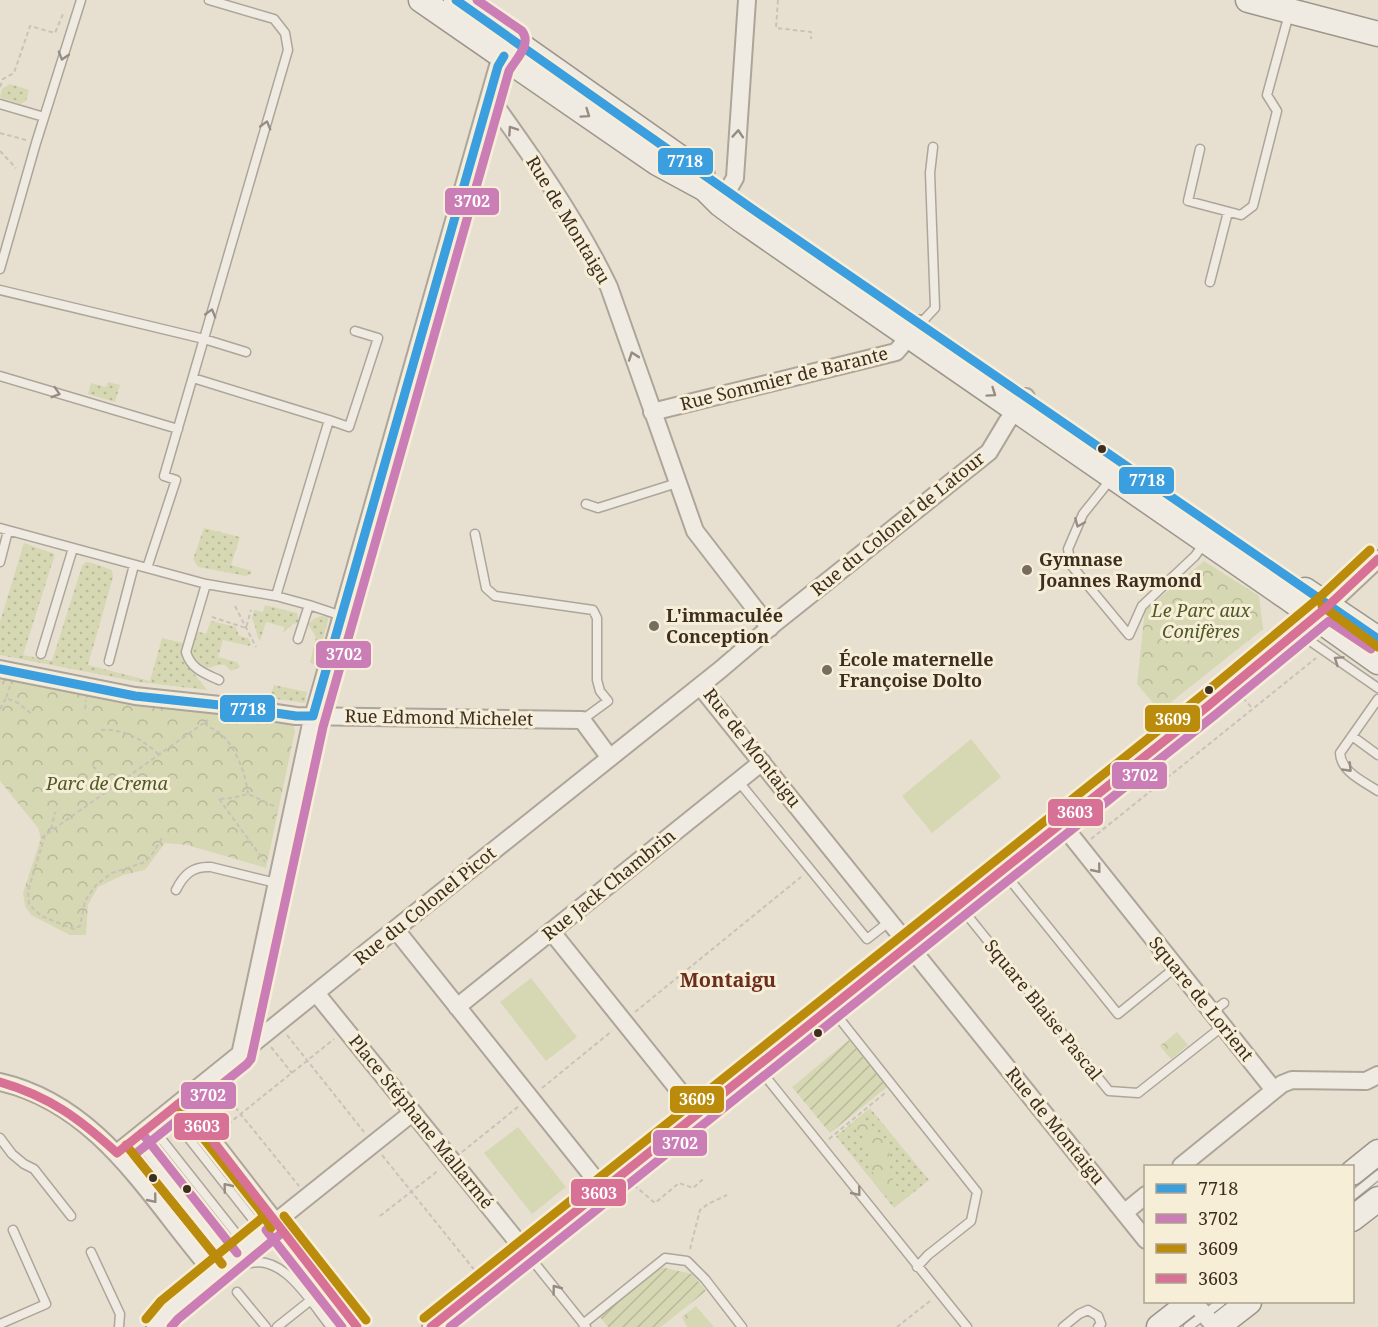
<svg xmlns="http://www.w3.org/2000/svg" width="1378" height="1327" viewBox="0 0 1378 1327" font-family="'Noto Serif',serif">
<defs>
<pattern id="grass-dots" width="8" height="8" patternUnits="userSpaceOnUse" patternTransform="scale(1.5)"><rect width="8" height="8" fill="#d6d7b3"/><path d="M2 2h.1M6 6h.1" fill="none" stroke="#b9b99a" stroke-width="1.8" stroke-linecap="round"/></pattern>
<pattern id="park-crowns" width="20" height="18" patternUnits="userSpaceOnUse" patternTransform="scale(1.5)"><rect width="20" height="18" fill="#d6d7b3"/><path d="M2 6a3 3 0 1 1 6 0M12 15a3 3 0 1 1 6 0" fill="none" stroke="#b9b99a"/></pattern>
<pattern id="garden-furrows" width="10" height="10" patternUnits="userSpaceOnUse" patternTransform="scale(1.5)"><rect width="10" height="10" fill="#d6d7b3"/><path d="M-1 1l2-2M0 10L10 0M9 11l2-2" fill="none" stroke="#b9b99a"/></pattern>
</defs>
<rect width="100%" height="100%" fill="#e7e0d1"/>
<path fill="url(#grass-dots)" d="M 10,84 L 29,90 L 26,101 L 20,104 L 0,97 L 2,89 Z
M 108,382 L 120,385 L 115,402 L 88,394 L 91,383 L 106,387 Z
M 204,528 L 240,537 L 231,565 L 252,571 L 251,574 L 246,576 L 198,567 L 193,559 Z
M 24,543 L 55,554 L 23,655 L 52,661 L 82,566 L 86,562 L 89,562 L 112,570 L 113,577 L 88,665 L 150,681 L 162,638 L 183,643 L 184,661 L 207,690 L 139,682 L 0,655 L 0,622 Z
M 265,605 L 297,613 L 299,622 L 293,624 L 283,633 L 284,627 L 266,622 L 260,641 C 255,634 257,627 252,619 L 254,610 L 263,612 Z
M 322,616 L 329,617 L 316,664 L 310,663 L 316,637 L 308,624 L 315,618 Z
M 211,621 L 236,627 L 239,636 L 248,638 L 251,644 L 249,646 L 223,640 L 218,657 L 237,662 L 240,667 L 231,671 L 225,665 C 217,664 212,668 205,668 C 186,668 193,642 196,631 L 206,634 Z
M 274,685 L 307,692 L 305,703 L 270,698 Z
M 870,1108 L 929,1180 L 894,1208 L 836,1136 Z"/>
<path fill="url(#park-crowns)" d="M 1204,561 L 1259,596 L 1263,629 L 1160,711 L 1137,684 L 1145,610 Z
M 0,677 L 129,705 L 207,711 L 293,724 L 295,731 L 266,868 L 187,845 L 165,843 L 145,870 L 123,875 L 98,887 L 88,905 L 86,935 L 70,935 L 31,915 L 25,906 L 23,893 L 41,838 L 38,828 L 0,781 Z
M 1177,1032 L 1188,1045 L 1171,1059 L 1160,1046 Z
M 861,1117 C 876,1128 889,1139 890,1159 C 891,1165 889,1173 892,1178 C 896,1186 901,1190 903,1199 L 895,1204 C 889,1191 881,1188 875,1177 C 863,1154 875,1145 852,1124 Z
M 696,1306 L 714,1327 L 687,1327 L 682,1317 Z"/>
<path fill="url(#garden-furrows)" d="M 849,1040 L 887,1087 L 830,1133 L 792,1087 Z
M 661,1267 L 692,1274 L 706,1291 L 661,1327 L 608,1327 L 600,1317 Z"/>
<path fill="#d6d7b3" d="M 971,739 L 1001,777 L 932,833 L 902,796 Z
M 531,978 L 577,1037 L 546,1061 L 500,1002 Z
M 518,1127 L 566,1187 L 532,1214 L 484,1153 Z"/>
<g fill="none" stroke-linecap="round" stroke-linejoin="round">
<g stroke="#ada599" stroke-width="11">
<path id="service" d="M 0,104 L 44,117
M 1200,149 L 1188,201 L 1241,215 L 1253,206 L 1277,111 L 1267,95 L 1289,14
M 0,269 L 36,143 L 81,0
M 1210,282 L 1228,212
M 0,290 L 204,339 L 246,352
M 920,324 L 935,308 L 930,173 L 933,147
M 0,376 L 178,429
M 193,378 L 329,420
M 1111,479 L 1083,514 L 1068,549 L 1071,565 L 1129,635 L 1142,606 L 1195,556 L 1215,528
M 586,504 L 598,508 L 677,483
M 0,528 L 206,584
M 475,534 L 486,588 L 495,596 L 593,610 L 597,618 L 597,680 L 600,691 L 608,701 L 582,720
M 0,562 L 8,531
M 147,568 L 176,480 L 164,476 L 288,50 L 285,33 L 274,19 L 209,0
M 276,596 L 309,605 L 298,639
M 309,605 L 333,613
M 1297,632 L 1378,688
M 41,654 L 73,548
M 109,661 L 134,565
M 219,680 C 204,673 191,669 186,652 L 206,584 L 276,596 L 329,420 L 349,427 L 378,338 L 355,331
M 1378,699 L 1340,753 C 1341,772 1363,781 1378,791
M 1352,736 L 1378,755
M 739,782 L 867,939 L 890,921
M 1002,870 L 1118,1014 L 1176,967
M 176,890 C 184,874 193,866 211,867 L 276,883
M 959,905 L 1109,1091 L 1138,1093 L 1223,1026
M 831,1008 L 977,1192 L 971,1221 L 928,1255 L 917,1267
M 1212,1012 L 1224,1003
M 757,1066 L 967,1327
M 168,1112 L 251,1217 L 261,1234
M 151,1126 L 246,1246
M 0,1138 L 12,1154 L 24,1164 L 34,1169 L 71,1216
M 131,1147 L 140,1144 L 230,1259
M 1352,1196 L 1378,1175
M 525,1251 L 586,1327
M 91,1252 L 120,1314 L 119,1327
M 237,1292 L 266,1327
M 0,1324 L 46,1304 L 13,1230
M 583,1324 L 665,1258 L 687,1261 L 705,1279 L 742,1327
M 170,1327 C 182,1311 199,1299 214,1287 C 223,1279 234,1269 244,1265 C 282,1249 311,1303 331,1327
M 277,1327 L 326,1288
M 1063,1327 L 1079,1314 L 1088,1310 L 1098,1316 L 1101,1324 L 1098,1327
M 1188,1327 L 1221,1302"/>
</g>
<g stroke="#ada599" stroke-width="20">
<path id="minor" d="M 490,98 C 533,158 577,220 609,287 L 695,531 L 770,628
M 720,204 L 735,178 L 747,0
M 652,412 L 896,352 L 920,324
M 0,669 L 135,696 L 229,706 L 296,716 L 582,720 L 610,758
M 700,686 L 1146,1240
M 1061,823 L 1274,1090
M 396,930 L 603,1189
M 551,931 L 698,1114
M 316,993 L 525,1251
M 457,1007 L 762,762
M 240,1055 L 311,724 L 498,66 L 509,49
M 0,1082 C 101,1105 150,1200 213,1272
M 182,1101 L 357,1327
M 117,1153 C 317,991 519,830 720,670 L 775,623 L 989,452 L 1007,422 L 1026,397
M 1181,1166 L 1282,1084 L 1292,1080 L 1366,1081 L 1378,1075
M 1124,1213 L 1146,1195
M 1194,1302 L 1215,1327
M 155,1327 L 169,1310 L 213,1272 L 412,1113
M 431,1327 L 1208,706 L 1328,606 L 1378,559"/>
</g>
<g stroke="#9c958a" stroke-width="27">
<path id="secondary" d="M 421,0 L 657,163 L 705,189 L 720,204 L 743,221 L 1288,598 L 1378,662
M 456,0 L 702,173
M 1248,0 L 1378,34
M 1305,590 L 1378,639
M 1352,1173 L 1378,1152
M 1352,1219 L 1378,1199
M 1159,1327 L 1191,1302
M 1217,1327 L 1249,1302"/>
</g>
<path stroke="#c8c2b9" stroke-width="2" stroke-dasharray="4.5 3" stroke-linecap="butt" d="M 778,0 L 776,28 L 811,32 L 811,39
M 0,87 L 3,79 L 14,73 L 30,26 L 55,33 L 63,14
M 0,133 L 26,140
M 0,151 L 16,168
M 235,606 L 256,647
M 212,617 L 246,628 L 251,610
M 10,686 L 6,698 L 18,703 L 33,715
M 1243,698 L 1253,709
M 0,709 L 6,698
M 85,709 L 86,700
M 204,723 C 210,728 218,731 224,737 C 237,751 246,775 248,794
M 101,730 C 123,728 144,740 159,755
M 93,766 L 112,788
M 219,799 L 265,862
M 220,799 L 232,798 L 248,794 L 276,807
M 51,829 L 55,812
M 45,835 L 28,891 L 29,904 L 41,916 L 74,929 L 80,926 L 85,901 L 96,885 L 112,873 L 145,862 L 153,853 L 162,838
M 41,838 L 208,720
M 1091,839 L 1316,658
M 635,1012 L 801,877
M 287,1035 L 364,1132
M 271,1047 L 292,1073
M 542,1088 L 612,1031
M 221,1090 L 299,1186
M 222,1129 L 334,1039
M 829,1139 L 885,1093
M 462,1152 L 519,1106
M 382,1155 L 476,1272
M 634,1185 L 655,1203 L 679,1183 L 693,1188 L 702,1180 L 703,1182
M 380,1216 L 439,1170
M 690,1249 L 700,1210 L 708,1204 L 727,1195
M 897,1327 L 930,1301"/>
<use href="#service" stroke="#efebe3" stroke-width="8"/>
<use href="#minor" stroke="#efebe3" stroke-width="16"/>
<use href="#secondary" stroke="#efebe3" stroke-width="24"/>
<g stroke="#f7eed8" stroke-width="14">
<path id="bus-1" d="M 456,0 L 751,208 L 1378,639
M 0,669 L 135,696 L 229,706 L 296,716 L 313,716 L 498,66 L 504,56"/>
</g>
<g stroke="#f7eed8" stroke-width="14">
<path id="bus-2" d="M 142,1133 L 237,1253
M 266,1230 L 342,1327
M 222,1264 L 134,1155 L 247,1064 L 251,1059 L 323,727 L 509,71 C 516,59 532,44 522,31 L 477,0
M 171,1327 L 178,1319 L 283,1232
M 450,1327 L 1215,715 L 1329,621 L 1371,649"/>
</g>
<g stroke="#f7eed8" stroke-width="14">
<path id="bus-3" d="M 1322,606 L 1378,647
M 177,1105 L 260,1210 L 271,1228
M 126,1145 L 222,1264
M 284,1216 L 366,1320
M 424,1318 L 1200,697 L 1320,597 L 1370,550
M 146,1319 L 161,1301 L 267,1214"/>
</g>
<g stroke="#f7eed8" stroke-width="14">
<path id="bus-4" d="M 0,1082 C 49,1096 80,1119 117,1153 L 182,1101 L 357,1327
M 431,1327 L 1208,706 L 1328,606 L 1378,559"/>
</g>
<use href="#bus-1" stroke="#3b9ede" stroke-width="9"/>
<use href="#bus-2" stroke="#cb7eb6" stroke-width="9"/>
<use href="#bus-3" stroke="#bb8c0b" stroke-width="9"/>
<use href="#bus-4" stroke="#d87196" stroke-width="9"/>
</g>
<defs><path id="oneway-chevron" d="M-2-3.5L2.5 0L-2 3.5" fill="none" stroke-width="1.6" stroke-linecap="round" stroke-linejoin="round" transform="scale(1.5)"/></defs>
<g stroke="#968c82">
<use href="#oneway-chevron" transform="translate(63 56) rotate(107)"/>
<use href="#oneway-chevron" transform="translate(586 114) rotate(35)"/>
<use href="#oneway-chevron" transform="translate(266 125) rotate(-74)"/>
<use href="#oneway-chevron" transform="translate(512 130) rotate(-124)"/>
<use href="#oneway-chevron" transform="translate(738 134) rotate(-86)"/>
<use href="#oneway-chevron" transform="translate(211 313) rotate(-74)"/>
<use href="#oneway-chevron" transform="translate(633 356) rotate(-109)"/>
<use href="#oneway-chevron" transform="translate(56 393) rotate(17)"/>
<use href="#oneway-chevron" transform="translate(992 393) rotate(35)"/>
<use href="#oneway-chevron" transform="translate(1079 523) rotate(113)"/>
<use href="#oneway-chevron" transform="translate(1338 660) rotate(-146)"/>
<use href="#oneway-chevron" transform="translate(1348 768) rotate(46)"/>
<use href="#oneway-chevron" transform="translate(1097 869) rotate(51)"/>
<use href="#oneway-chevron" transform="translate(227 1187) rotate(-129)"/>
<use href="#oneway-chevron" transform="translate(857 1192) rotate(51)"/>
<use href="#oneway-chevron" transform="translate(153 1199) rotate(51)"/>
<use href="#oneway-chevron" transform="translate(556 1289) rotate(-127)"/>
</g>
<g fill="#3d2e20" stroke="#f7eed8" stroke-width="2">
<circle cx="1102" cy="449" r="5"/>
<circle cx="1209" cy="690" r="5"/>
<circle cx="818" cy="1033" r="5"/>
<circle cx="153" cy="1178" r="5"/>
<circle cx="187" cy="1189" r="5"/>
</g>
<g fill="#786c5e" stroke="#f7eed8" stroke-width="2">
<circle cx="1027" cy="570" r="6"/>
<circle cx="654" cy="626" r="6"/>
<circle cx="827" cy="670" r="6"/>
</g>
<g text-anchor="middle" stroke-width="6" stroke-linejoin="round" paint-order="stroke">
<g font-size="18" fill="#3d2e20" stroke="#f7eed8">
<text transform="translate(568 220) rotate(59)" y="6">Rue de Montaigu</text>
<text transform="translate(784 379) rotate(-14)" y="6">Rue Sommier de Barante</text>
<text transform="translate(898 524) rotate(-39)" y="6">Rue du Colonel de Latour</text>
<text transform="translate(439 718) rotate(1)" y="6">Rue Edmond Michelet</text>
<text transform="translate(752 748) rotate(52)" y="6">Rue de Montaigu</text>
<text transform="translate(609 885) rotate(-39)" y="6">Rue Jack Chambrin</text>
<text transform="translate(425 906) rotate(-39)" y="6">Rue du Colonel Picot</text>
<text transform="translate(1201 999) rotate(51)" y="6">Square de Lorient</text>
<text transform="translate(1043 1010) rotate(51)" y="6">Square Blaise Pascal</text>
<text transform="translate(421 1122) rotate(51)" y="6">Place Stéphane Mallarmé</text>
<text transform="translate(1055 1126) rotate(51)" y="6">Rue de Montaigu</text>
</g>
<g font-size="18" font-weight="bold" fill="#3d2e20" stroke="#f7eed8" text-anchor="start">
<text x="1039" y="566">Gymnase<tspan x="1039" dy="21">Joannes Raymond</tspan></text>
<text x="666" y="622">L'immaculée<tspan x="666" dy="21">Conception</tspan></text>
<text x="839" y="666">École maternelle<tspan x="839" dy="21">Françoise Dolto</tspan></text>
</g>
<g font-size="18" font-style="italic" fill="#4d5a26" stroke="#f7eed8">
<text x="1201" y="617">Le Parc aux<tspan x="1201" dy="21">Conifères</tspan></text>
<text x="107" y="790">Parc de Crema</text>
</g>
<g font-size="20" font-weight="bold" fill="#6b2e1e" stroke="#f7eed8">
<text x="728" y="987">Montaigu</text>
</g>
</g>
<g stroke="#f7eed8" stroke-width="2">
<rect x="657" y="147" width="57" height="29" rx="6" fill="#3b9ede"/>
<rect x="444" y="187" width="56" height="29" rx="6" fill="#cb7eb6"/>
<rect x="1118" y="466" width="57" height="29" rx="6" fill="#3b9ede"/>
<rect x="315" y="640" width="57" height="29" rx="6" fill="#cb7eb6"/>
<rect x="219" y="694" width="57" height="29" rx="6" fill="#3b9ede"/>
<rect x="1144" y="704" width="57" height="29" rx="6" fill="#bb8c0b"/>
<rect x="1111" y="761" width="57" height="29" rx="6" fill="#cb7eb6"/>
<rect x="1047" y="798" width="57" height="29" rx="6" fill="#d87196"/>
<rect x="180" y="1081" width="57" height="29" rx="6" fill="#cb7eb6"/>
<rect x="669" y="1085" width="56" height="29" rx="6" fill="#bb8c0b"/>
<rect x="173" y="1112" width="57" height="29" rx="6" fill="#d87196"/>
<rect x="652" y="1129" width="56" height="28" rx="6" fill="#cb7eb6"/>
<rect x="570" y="1178" width="57" height="29" rx="6" fill="#d87196"/>
</g>
<g font-size="16" text-anchor="middle" font-weight="bold" fill="#fff">
<text x="685" y="167">7718</text>
<text x="472" y="207">3702</text>
<text x="1147" y="486">7718</text>
<text x="344" y="660">3702</text>
<text x="248" y="715">7718</text>
<text x="1173" y="725">3609</text>
<text x="1140" y="781">3702</text>
<text x="1075" y="818">3603</text>
<text x="208" y="1101">3702</text>
<text x="697" y="1105">3609</text>
<text x="202" y="1132">3603</text>
<text x="680" y="1149">3702</text>
<text x="599" y="1199">3603</text>
</g>
<rect x="1144" y="1165" width="210" height="138" fill="#f7eed8" stroke="#ada18e" stroke-width="1.5"/>
<rect x="1156" y="1184" width="30" height="9" fill="#3b9ede" stroke="#ada18e" stroke-width="1.5"/>
<text x="1198" y="1195" font-size="18" fill="#3d2e20">7718</text>
<rect x="1156" y="1214" width="30" height="9" fill="#cb7eb6" stroke="#ada18e" stroke-width="1.5"/>
<text x="1198" y="1225" font-size="18" fill="#3d2e20">3702</text>
<rect x="1156" y="1244" width="30" height="9" fill="#bb8c0b" stroke="#ada18e" stroke-width="1.5"/>
<text x="1198" y="1255" font-size="18" fill="#3d2e20">3609</text>
<rect x="1156" y="1274" width="30" height="9" fill="#d87196" stroke="#ada18e" stroke-width="1.5"/>
<text x="1198" y="1285" font-size="18" fill="#3d2e20">3603</text>
</svg>
